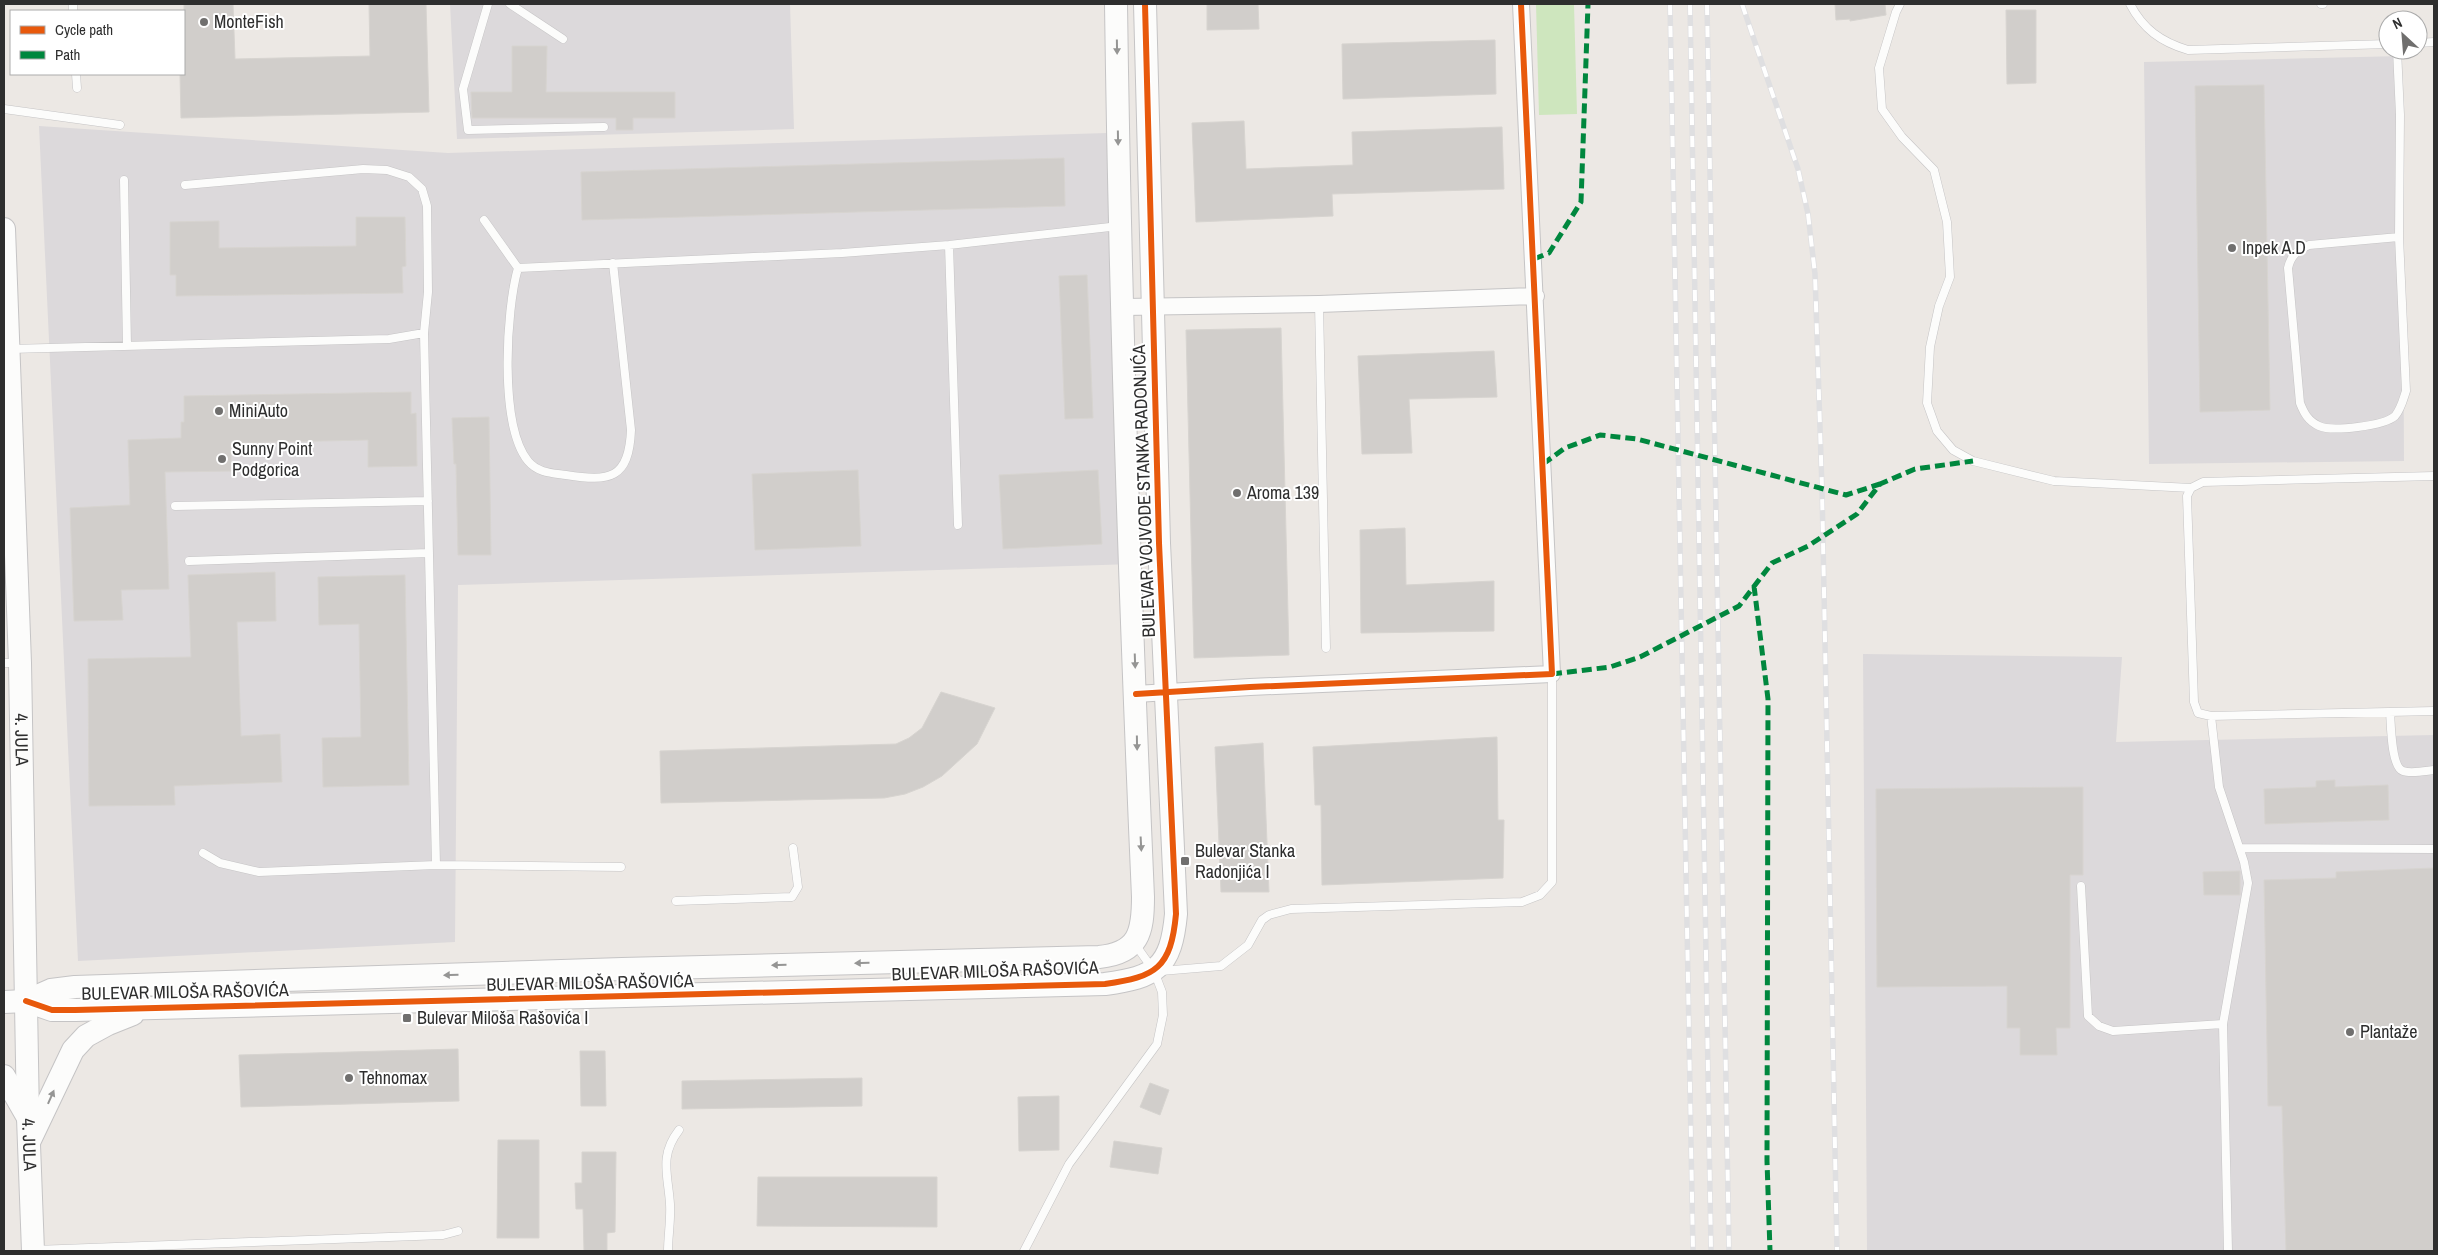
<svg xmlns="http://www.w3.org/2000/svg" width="2438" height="1255" viewBox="0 0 2438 1255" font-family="'Archivo Narrow',sans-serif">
<rect width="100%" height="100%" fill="#ece8e4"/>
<path fill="#dcd9db" d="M 450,4 L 790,4 L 794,129 L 457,139 Z
M 2402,56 L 2404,461 L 2149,464 L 2144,62 Z
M 39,126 L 448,153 L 1107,133 L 1133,564 L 458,585 L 455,942 L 78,961 Z
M 1863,654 L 2122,657 L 2116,742 L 2434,735 L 2434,1251 L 1867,1251 Z"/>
<path fill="#cee6be" d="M 1536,4 L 1574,4 L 1577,114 L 1539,115 Z"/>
<path fill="#d1cecb" stroke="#d7d4d0" d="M 184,4 L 233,4 L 235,59 L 370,56 L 369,4 L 426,4 L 429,112 L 181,118 L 180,74 L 184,74 Z
M 1207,4 L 1258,4 L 1259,29 L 1207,30 Z
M 1835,4 L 1885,4 L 1886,15 L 1850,21 L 1850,19 L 1836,20 Z
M 2006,10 L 2036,10 L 2036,83 L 2007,84 Z
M 1495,40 L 1496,94 L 1343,99 L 1342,44 Z
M 512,46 L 547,46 L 546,92 L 675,92 L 675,118 L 633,118 L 633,130 L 616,130 L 616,118 L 472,118 L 471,92 L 512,92 Z
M 2264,85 L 2270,410 L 2200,412 L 2195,86 Z
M 1244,121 L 1246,169 L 1353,165 L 1352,132 L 1502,127 L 1504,189 L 1332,194 L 1333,216 L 1196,222 L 1192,123 Z
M 1064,158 L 1065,206 L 582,220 L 581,172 Z
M 356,217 L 405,217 L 406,266 L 402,267 L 403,293 L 176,296 L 176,275 L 170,275 L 170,222 L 219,221 L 219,248 L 356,246 Z
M 1087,275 L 1093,418 L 1065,419 L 1059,276 Z
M 1281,328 L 1289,655 L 1194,658 L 1186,330 Z
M 1494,351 L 1497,397 L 1409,399 L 1412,453 L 1362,454 L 1358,356 Z
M 411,392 L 411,414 L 416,413 L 417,466 L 368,467 L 368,440 L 231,443 L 231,471 L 165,472 L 169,589 L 121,590 L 123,620 L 74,621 L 70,508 L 130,505 L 128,440 L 181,438 L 181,422 L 184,422 L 184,396 Z
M 489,417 L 491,555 L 458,555 L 456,464 L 454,464 L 452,418 Z
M 858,470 L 861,546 L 755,550 L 752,474 Z
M 1098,470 L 1102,544 L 1003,549 L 999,475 Z
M 1405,528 L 1406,585 L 1494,581 L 1494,631 L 1361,633 L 1360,530 Z
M 275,572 L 276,621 L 237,622 L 241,736 L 280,734 L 282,782 L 174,786 L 175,805 L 89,806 L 88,659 L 191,657 L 188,575 Z
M 405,575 L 409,785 L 323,787 L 322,738 L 361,737 L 359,624 L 319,625 L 318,577 Z
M 941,692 L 995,708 L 977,744 L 942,776 L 923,787 L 905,794 L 884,798 L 661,803 L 660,751 L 896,744 L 909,738 L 922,728 Z
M 1497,737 L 1498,820 L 1504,820 L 1503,878 L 1322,885 L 1321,805 L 1315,805 L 1313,747 Z
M 1263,743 L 1269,892 L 1221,892 L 1215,747 Z
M 2335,780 L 2335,787 L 2388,785 L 2389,820 L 2265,824 L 2264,789 L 2316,787 L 2316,781 Z
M 2083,787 L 2083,875 L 2070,875 L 2070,1028 L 2056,1028 L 2057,1055 L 2020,1055 L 2020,1028 L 2007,1028 L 2007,986 L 1877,987 L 1876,789 Z
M 2434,868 L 2434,1251 L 2286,1251 L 2282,1106 L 2268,1106 L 2264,880 L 2336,878 L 2336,872 Z
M 2240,871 L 2240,895 L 2204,895 L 2203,872 Z
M 458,1049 L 459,1101 L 241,1107 L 239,1055 Z
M 580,1051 L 605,1051 L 606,1106 L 581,1106 Z
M 862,1078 L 862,1106 L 682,1109 L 682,1081 Z
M 1150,1083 L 1169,1090 L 1160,1115 L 1140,1107 Z
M 1059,1096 L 1059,1150 L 1019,1151 L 1018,1097 Z
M 498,1140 L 539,1140 L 539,1238 L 497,1238 Z
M 1114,1141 L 1162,1148 L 1158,1174 L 1110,1167 Z
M 582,1152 L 616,1152 L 615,1232 L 607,1233 L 607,1251 L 584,1251 L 583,1209 L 576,1209 L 575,1183 L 582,1183 Z
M 758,1177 L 937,1177 L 937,1227 L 757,1226 Z"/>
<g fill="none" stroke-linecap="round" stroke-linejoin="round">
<g stroke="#c5c4c5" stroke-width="9">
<path id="lane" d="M 73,4 L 73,11
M 488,4 L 463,89 L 468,130 L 604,127
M 510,4 L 563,39
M 1900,4 L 1896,12 L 1879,68 L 1882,109 L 1902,137 L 1934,170 L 1947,222 L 1950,277 L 1939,306 L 1930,347 L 1927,403 L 1937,431 L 1953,450 L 1973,461 L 2054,481 L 2191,488
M 2130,4 C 2143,29 2161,42 2188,50 L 2388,44
M 2321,4 L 2323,4
M 2418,43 L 2434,42
M 2397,50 L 2400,115 L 2399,237 L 2406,391 C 2403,400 2401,409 2395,416 C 2384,426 2332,432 2319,426 C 2308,421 2304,413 2300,403 L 2288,268 C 2291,255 2297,251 2309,245 L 2399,237
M 76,74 L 77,88
M 4,109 L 120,125
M 124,180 L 127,346
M 484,220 L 518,268 L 842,253 L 949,245 L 1119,226
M 949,245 L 958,525
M 518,268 C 506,310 499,425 528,461 C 538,473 552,473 566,475 C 610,482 629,479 631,430 L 613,263
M 1319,304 L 1326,648
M 424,333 L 436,865
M 10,349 L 389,339 L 424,333 L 428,292 L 427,206 L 422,189 L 409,177 L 387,170 L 363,169 L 185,185
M 2434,476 L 2203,482 L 2191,488 L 2187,496 L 2194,702 L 2198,713 L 2211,716 L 2434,711
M 175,506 L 428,501
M 189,561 L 429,553
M 4,663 L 18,663
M 2390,712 C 2391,724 2391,767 2403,771 C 2411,774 2425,771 2434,770
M 2211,716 L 2219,787 L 2244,862 L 2248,883 L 2223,1024 L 2228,1251
M 2240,848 L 2434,849
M 203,853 L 220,863 L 259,872 L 436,865 L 621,867
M 2081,886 L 2088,1016 L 2099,1026 L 2113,1031 L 2223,1024
M 676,901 L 792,897 L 798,887 L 793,848
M 1161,971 L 1221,966 L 1248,945 L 1262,920 L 1269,915 L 1291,909 L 1522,902 L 1540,895 L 1552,882 L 1552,674
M 35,1250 L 443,1235 L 458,1231
M 668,1251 C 668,1236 671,1220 670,1204 C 668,1174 659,1156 679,1130
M 1024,1251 L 1069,1164 L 1157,1044 L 1163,1015 L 1162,992 L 1154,971 L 1135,944"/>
</g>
<g stroke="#c5c4c5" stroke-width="18">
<path id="street" d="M 1124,307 L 1319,304 L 1536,296
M 1136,694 L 1250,687 L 1552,674 L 1521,4"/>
</g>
<g stroke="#c5c4c5" stroke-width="24">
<g id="secondary">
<path id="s1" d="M 4,229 L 20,663 L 28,1118 L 33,1251"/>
<path d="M 26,1001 L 52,1010 L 75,1010 L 1105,984 C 1156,977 1171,968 1176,914 L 1159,543 L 1145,4"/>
<path d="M 4,1002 L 26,1001 L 51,990 L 75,987 L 622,969 L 1099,957 C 1139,953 1143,932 1143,897 C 1130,599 1120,301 1116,4"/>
<path d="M 4,1076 L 27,1116"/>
<path d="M 30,1140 L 73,1050 L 86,1036 L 108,1024 L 133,1014"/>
</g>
</g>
<use href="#lane" stroke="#fcfcfb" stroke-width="8"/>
<use href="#street" stroke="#fcfcfb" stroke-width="16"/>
<use href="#secondary" stroke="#fcfcfb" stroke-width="22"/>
<g stroke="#dfdfe1" stroke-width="5.5">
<path id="rail" d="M 1670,4 L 1693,1251
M 1690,4 L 1711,1251
M 1707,4 L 1729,1251
M 1742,4 L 1798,169 L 1808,214 L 1815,274 L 1822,489 L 1837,1251"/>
</g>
<use href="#rail" stroke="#fff" stroke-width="4" stroke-dasharray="11" stroke-linecap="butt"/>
<path stroke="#00873e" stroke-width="5" stroke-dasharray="10 5" stroke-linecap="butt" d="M 1534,259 L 1549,253 L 1581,202 L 1588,4
M 1543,464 L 1565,448 L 1600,435 L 1637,439 L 1846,495 L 1880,484
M 1754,586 L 1768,699 L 1767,1161 L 1770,1251
M 1552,674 L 1610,667 L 1640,657 L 1739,606 L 1772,563 L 1808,546 L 1857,514 L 1880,484 L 1915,469 L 1973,461"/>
<g stroke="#fff" stroke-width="9">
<path id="cycleway" d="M 1136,694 L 1250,687 L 1552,674 L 1521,4
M 26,1001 L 52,1010 L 75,1010 L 1105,984 C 1156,977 1171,968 1176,914 L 1159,543 L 1145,4"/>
</g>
<use href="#cycleway" stroke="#e8590c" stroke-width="6"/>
</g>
<defs><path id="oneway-solid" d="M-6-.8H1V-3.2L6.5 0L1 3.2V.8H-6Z" transform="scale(1.25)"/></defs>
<g fill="#959594">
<use href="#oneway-solid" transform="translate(1117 47) rotate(89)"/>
<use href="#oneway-solid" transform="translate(1118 138) rotate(89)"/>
<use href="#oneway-solid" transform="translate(1135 661) rotate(88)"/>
<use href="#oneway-solid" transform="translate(1137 743) rotate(89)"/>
<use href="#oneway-solid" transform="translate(1141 844) rotate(87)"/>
<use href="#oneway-solid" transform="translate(862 963) rotate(179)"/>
<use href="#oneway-solid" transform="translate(779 965) rotate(179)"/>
<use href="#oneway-solid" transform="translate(451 975) rotate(178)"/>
<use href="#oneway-solid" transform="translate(51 1097) rotate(-66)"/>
</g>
<g fill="#706f6e" stroke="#fff" stroke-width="2">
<circle cx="204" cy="22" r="5"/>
<circle cx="2232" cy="248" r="5"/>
<circle cx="219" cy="411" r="5"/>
<circle cx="222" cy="459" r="5"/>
<circle cx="1237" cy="493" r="5"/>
<rect x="1180" y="856" width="10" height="10" rx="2.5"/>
<rect x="402" y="1013" width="10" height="10" rx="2.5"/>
<circle cx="2350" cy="1032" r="5"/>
<circle cx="349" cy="1078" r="5"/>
</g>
<g text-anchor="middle" stroke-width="4" stroke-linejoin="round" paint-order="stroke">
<g font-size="18" fill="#2e2e2e" stroke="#fff" text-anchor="start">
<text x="214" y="28">MonteFish</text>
<text x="2242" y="254">Inpek A.D</text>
<text x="229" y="417">MiniAuto</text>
<text x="232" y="455">Sunny Point<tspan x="232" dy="21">Podgorica</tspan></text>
<text x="1247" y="499">Aroma 139</text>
<text x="1195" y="857">Bulevar Stanka<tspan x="1195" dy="21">Radonjića I</tspan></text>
<text x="417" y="1024">Bulevar Miloša Rašovića I</text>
<text x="2360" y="1038">Plantaže</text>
<text x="359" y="1084">Tehnomax</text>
</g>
<g font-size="18" fill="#2e2e2e" stroke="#fff">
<text transform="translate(1144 491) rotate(-92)" y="6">BULEVAR VOJVODE STANKA RADONJIĆA</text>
<text dy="6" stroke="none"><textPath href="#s1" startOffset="511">4. JULA</textPath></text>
<text transform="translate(995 971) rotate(-2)" y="6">BULEVAR MILOŠA RAŠOVIĆA</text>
<text transform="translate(590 983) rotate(-1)" y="6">BULEVAR MILOŠA RAŠOVIĆA</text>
<text transform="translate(185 992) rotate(-1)" y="6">BULEVAR MILOŠA RAŠOVIĆA</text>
<text dy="6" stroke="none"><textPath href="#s1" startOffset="916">4. JULA</textPath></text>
</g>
</g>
<rect width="2438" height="1255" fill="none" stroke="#2e2e2e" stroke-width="10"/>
<rect x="10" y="10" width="175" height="65" fill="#ffffff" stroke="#ababab"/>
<rect x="20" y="26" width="25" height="8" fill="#e8590c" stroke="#ababab"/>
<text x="55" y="35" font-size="15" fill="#2e2e2e">Cycle path</text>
<rect x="20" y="51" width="25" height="8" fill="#00873e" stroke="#ababab"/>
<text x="55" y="60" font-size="15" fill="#2e2e2e">Path</text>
<g transform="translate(2403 35) rotate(334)"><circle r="24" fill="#ffffff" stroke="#ababab"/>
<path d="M0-4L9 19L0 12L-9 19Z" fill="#706f6e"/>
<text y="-8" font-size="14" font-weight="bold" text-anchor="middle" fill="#2e2e2e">N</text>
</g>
</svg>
